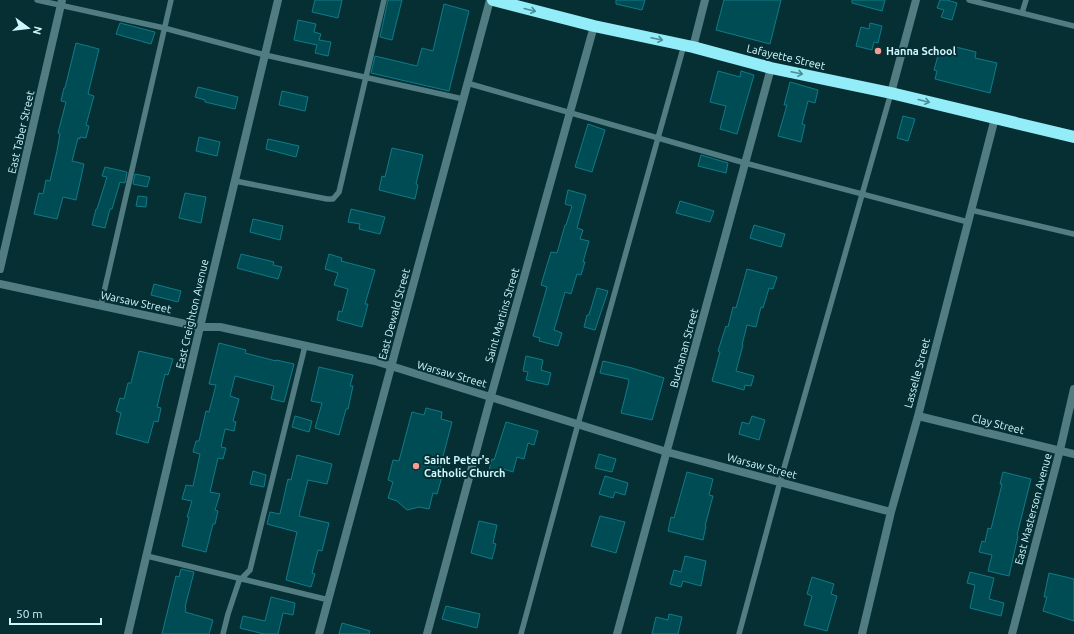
<svg xmlns="http://www.w3.org/2000/svg" width="1074" height="634" viewBox="0 0 1074 634" font-family="Ubuntu,sans-serif">
<rect width="100%" height="100%" fill="#062f34"/>
<path fill="#004c54" stroke="#107b86" d="M 315,0 L 342,0 L 338,18 L 312,12 Z
M 388,0 L 402,0 L 392,40 L 380,37 Z
M 616,0 L 645,0 L 642,10 L 616,4 Z
M 724,0 L 781,0 L 770,44 L 716,30 Z
M 852,0 L 885,0 L 882,11 L 852,3 Z
M 940,0 L 947,0 L 957,3 L 952,20 L 941,17 L 944,10 L 937,8 Z
M 444,4 L 469,11 L 449,91 L 371,73 L 375,56 L 417,66 L 422,48 L 433,51 Z
M 298,20 L 316,24 L 314,32 L 321,34 L 319,40 L 331,42 L 328,56 L 315,53 L 317,45 L 294,40 Z
M 120,23 L 155,32 L 151,44 L 116,34 Z
M 870,23 L 882,26 L 878,43 L 874,42 L 872,50 L 856,46 L 861,27 L 869,29 Z
M 76,43 L 99,49 L 88,94 L 94,96 L 86,125 L 89,126 L 86,138 L 80,137 L 80,139 L 78,138 L 72,161 L 84,164 L 76,200 L 63,197 L 57,219 L 34,214 L 39,193 L 43,194 L 46,180 L 50,181 L 57,151 L 60,134 L 58,133 L 66,102 L 61,101 L 64,88 L 65,88 Z
M 956,47 L 976,52 L 975,58 L 997,63 L 990,93 L 935,79 L 937,71 L 934,70 L 939,52 L 954,56 Z
M 718,71 L 740,77 L 741,71 L 754,75 L 737,134 L 720,129 L 726,106 L 710,102 Z
M 790,82 L 818,90 L 815,103 L 808,101 L 802,124 L 805,125 L 801,142 L 778,136 L 787,105 L 784,105 Z
M 198,87 L 238,97 L 235,109 L 205,102 L 205,100 L 195,97 Z
M 282,91 L 308,97 L 305,111 L 279,105 Z
M 903,116 L 915,119 L 908,141 L 897,138 Z
M 588,124 L 605,130 L 592,172 L 575,167 Z
M 199,137 L 220,142 L 217,156 L 196,151 Z
M 268,139 L 299,146 L 296,157 L 266,149 Z
M 392,148 L 423,155 L 416,184 L 418,185 L 415,199 L 379,190 L 382,176 L 385,177 Z
M 701,155 L 728,163 L 726,173 L 698,166 Z
M 105,167 L 127,172 L 125,183 L 120,182 L 112,209 L 110,209 L 105,228 L 92,225 L 96,209 L 97,209 L 107,177 L 102,176 Z
M 135,174 L 150,177 L 147,187 L 133,184 Z
M 568,190 L 586,195 L 577,228 L 583,230 L 580,239 L 589,241 L 583,262 L 585,262 L 581,275 L 577,274 L 571,294 L 565,292 L 554,330 L 562,333 L 558,346 L 539,341 L 540,338 L 533,336 L 547,287 L 541,285 L 547,265 L 551,252 L 557,253 L 565,225 L 566,225 L 572,206 L 565,204 Z
M 185,193 L 206,197 L 201,223 L 179,218 Z
M 138,196 L 147,197 L 146,207 L 136,206 Z
M 680,201 L 714,211 L 710,222 L 676,213 Z
M 351,209 L 385,217 L 380,234 L 359,229 L 360,224 L 348,222 Z
M 253,219 L 283,226 L 280,240 L 250,232 Z
M 754,225 L 785,234 L 781,247 L 750,238 Z
M 241,254 L 274,262 L 273,265 L 282,267 L 278,279 L 237,268 Z
M 329,254 L 342,258 L 341,261 L 375,270 L 365,304 L 368,304 L 362,327 L 337,320 L 339,311 L 342,312 L 348,289 L 334,285 L 338,273 L 325,269 Z
M 747,269 L 777,277 L 773,289 L 769,288 L 763,308 L 761,307 L 756,327 L 747,325 L 742,345 L 743,345 L 736,371 L 754,376 L 751,386 L 745,385 L 744,390 L 712,381 L 720,352 L 718,351 L 726,326 L 728,327 L 733,307 L 736,308 Z
M 154,284 L 181,291 L 178,302 L 151,295 Z
M 597,288 L 608,291 L 595,330 L 584,327 L 587,315 L 589,315 Z
M 219,343 L 246,350 L 245,353 L 276,361 L 276,360 L 294,364 L 284,402 L 271,399 L 274,386 L 235,376 L 230,396 L 239,399 L 233,421 L 236,422 L 234,431 L 225,429 L 221,447 L 226,448 L 223,459 L 218,458 L 210,492 L 220,494 L 215,510 L 218,511 L 215,524 L 213,524 L 206,552 L 182,546 L 189,517 L 187,517 L 192,501 L 182,499 L 186,485 L 193,486 L 200,454 L 193,452 L 196,441 L 199,441 L 206,411 L 209,412 L 216,385 L 209,384 Z
M 139,351 L 173,359 L 168,375 L 165,374 L 157,407 L 161,408 L 158,422 L 154,421 L 148,443 L 116,434 L 121,413 L 116,411 L 120,398 L 124,399 L 128,383 L 131,383 Z
M 526,356 L 543,360 L 541,370 L 551,373 L 548,385 L 526,380 L 528,372 L 523,371 Z
M 603,361 L 632,368 L 664,378 L 652,420 L 621,413 L 629,381 L 628,379 L 600,373 Z
M 319,367 L 353,375 L 350,386 L 353,386 L 348,409 L 346,409 L 339,435 L 315,428 L 322,403 L 311,401 Z
M 426,408 L 442,412 L 441,419 L 452,422 L 439,472 L 443,473 L 437,494 L 433,493 L 429,509 L 419,507 L 407,510 L 397,501 L 388,498 L 393,482 L 388,480 L 393,460 L 399,461 L 412,412 L 424,415 Z
M 295,416 L 312,421 L 309,432 L 292,427 Z
M 752,416 L 765,420 L 759,440 L 739,434 L 742,422 L 749,424 Z
M 506,422 L 538,431 L 534,445 L 528,443 L 524,459 L 517,457 L 513,472 L 504,469 L 503,473 L 489,470 L 492,459 L 494,460 Z
M 599,454 L 616,459 L 612,472 L 595,468 Z
M 297,455 L 332,464 L 327,484 L 308,480 L 299,516 L 329,523 L 322,551 L 318,550 L 312,573 L 315,574 L 311,587 L 286,580 L 297,532 L 267,524 L 270,512 L 280,514 L 288,479 L 291,480 Z
M 253,471 L 266,475 L 264,487 L 250,484 Z
M 687,472 L 713,479 L 709,495 L 713,496 L 705,526 L 706,526 L 703,540 L 668,531 L 671,517 L 674,518 Z
M 1003,472 L 1031,479 L 1017,535 L 1018,536 L 1009,576 L 988,571 L 992,555 L 979,552 L 982,541 L 985,542 L 988,528 L 991,529 L 1002,484 L 1000,484 Z
M 605,476 L 628,483 L 625,495 L 615,492 L 613,498 L 599,494 Z
M 600,516 L 625,522 L 616,553 L 591,546 Z
M 479,521 L 497,525 L 493,543 L 496,544 L 492,559 L 471,553 Z
M 685,556 L 706,561 L 701,586 L 683,581 L 681,587 L 670,584 L 674,570 L 681,572 Z
M 181,569 L 194,572 L 185,607 L 186,608 L 185,612 L 213,620 L 209,634 L 162,634 L 176,576 L 179,577 Z
M 970,572 L 994,578 L 989,599 L 1004,603 L 1001,616 L 970,608 L 975,585 L 967,583 Z
M 1049,573 L 1074,579 L 1074,621 L 1043,611 L 1047,597 L 1044,597 Z
M 812,577 L 834,584 L 831,594 L 837,596 L 827,631 L 804,625 L 812,596 L 807,594 Z
M 271,597 L 295,603 L 293,615 L 283,613 L 278,634 L 264,634 L 240,628 L 243,616 L 265,621 Z
M 446,606 L 480,614 L 477,628 L 442,619 Z
M 669,614 L 682,617 L 678,634 L 652,634 L 656,617 L 668,620 Z
M 342,623 L 370,631 L 369,634 L 339,634 Z"/>
<g fill="none" stroke-linecap="round" stroke-linejoin="round">
<path stroke="#507c82" stroke-width="5.5" d="M 37,0 L 164,28 L 265,55 L 463,99
M 969,0 L 1074,26
M 1022,13 L 1026,0
M 467,83 L 745,163 L 968,222
M 235,181 L 327,199 L 333,199 L 339,192 L 384,0
M 971,210 L 1074,234
M 101,305 L 171,0
M 147,556 L 329,600
M 223,634 L 228,614 L 239,581 L 250,570 L 305,346
M 521,634 L 578,424 L 684,45
M 739,634 L 780,482 L 891,93"/>
<path stroke="#507c82" stroke-width="8" d="M 693,47 L 705,0
M 891,93 L 916,0
M 0,269 L 62,0
M 0,284 L 200,327 L 220,327 L 375,361 L 667,452 L 891,512
M 918,416 L 1074,454
M 128,634 L 200,327 L 278,0
M 319,634 L 490,0
M 427,634 L 491,396 L 594,26
M 617,634 L 771,68
M 862,634 L 891,512 L 918,416 L 995,118
M 1012,634 L 1060,450 L 1074,389"/>
<path stroke="#93edf9" stroke-width="12" d="M 493,0 L 594,26 L 693,47 L 771,68 L 891,93 L 1074,137"/>
</g>
<defs><path id="oneway-shaft" d="M-6 0H5M1.5-3L5.5 0L1.5 3" fill="none" stroke-width="1.6" stroke-linecap="round" stroke-linejoin="round"/></defs>
<g stroke="#4c8e96">
<use href="#oneway-shaft" transform="translate(530 10) rotate(14)"/>
<use href="#oneway-shaft" transform="translate(657 39) rotate(12)"/>
<use href="#oneway-shaft" transform="translate(797 73) rotate(12)"/>
<use href="#oneway-shaft" transform="translate(924 101) rotate(14)"/>
</g>
<g fill="#f59c93" stroke="#062f34" stroke-width="1.5">
<circle cx="878" cy="51" r="4"/>
<circle cx="416" cy="466" r="4"/>
</g>
<g text-anchor="middle" stroke-width="4" stroke-linejoin="round" paint-order="stroke">
<g font-size="11" font-weight="bold" fill="#cdf7fc" stroke="#062f34" text-anchor="start">
<text x="886" y="55">Hanna School</text>
<text x="424" y="464">Saint Peter's<tspan x="424" dy="13">Catholic Church</tspan></text>
</g>
<g font-size="11" fill="#cdf7fc" stroke="#062f34">
<text transform="translate(786 57) rotate(13)" y="4">Lafayette Street</text>
<text transform="translate(21 132) rotate(-77)" y="4">East Taber Street</text>
<text transform="translate(136 302) rotate(12)" y="4">Warsaw Street</text>
<text transform="translate(192 314) rotate(-77)" y="4">East Creighton Avenue</text>
<text transform="translate(394 314) rotate(-75)" y="4">East Dewald Street</text>
<text transform="translate(502 315) rotate(-74)" y="4">Saint Martins Street</text>
<text transform="translate(684 348) rotate(-75)" y="4">Buchanan Street</text>
<text transform="translate(917 373) rotate(-75)" y="4">Lasselle Street</text>
<text transform="translate(452 374) rotate(16)" y="4">Warsaw Street</text>
<text transform="translate(998 424) rotate(14)" y="4">Clay Street</text>
<text transform="translate(762 466) rotate(15)" y="4">Warsaw Street</text>
<text transform="translate(1033 509) rotate(-75)" y="4">East Masterson Avenue</text>
</g>
</g>
<g transform="translate(28 28) rotate(105)" stroke="#062f34" stroke-width="3" paint-order="stroke">
<path d="M0-3L7 15L0 10L-7 15Z" fill="#cdf7fc"/>
<text y="-6" font-size="11" font-weight="bold" text-anchor="middle" fill="#cdf7fc">N</text>
</g>
<path d="M10 618v6h91v-6" fill="none" stroke="#cdf7fc" stroke-width="2"/>
<text x="16" y="618" font-size="12" fill="#cdf7fc" stroke="#062f34" stroke-width="3" paint-order="stroke">50 m</text>
</svg>
